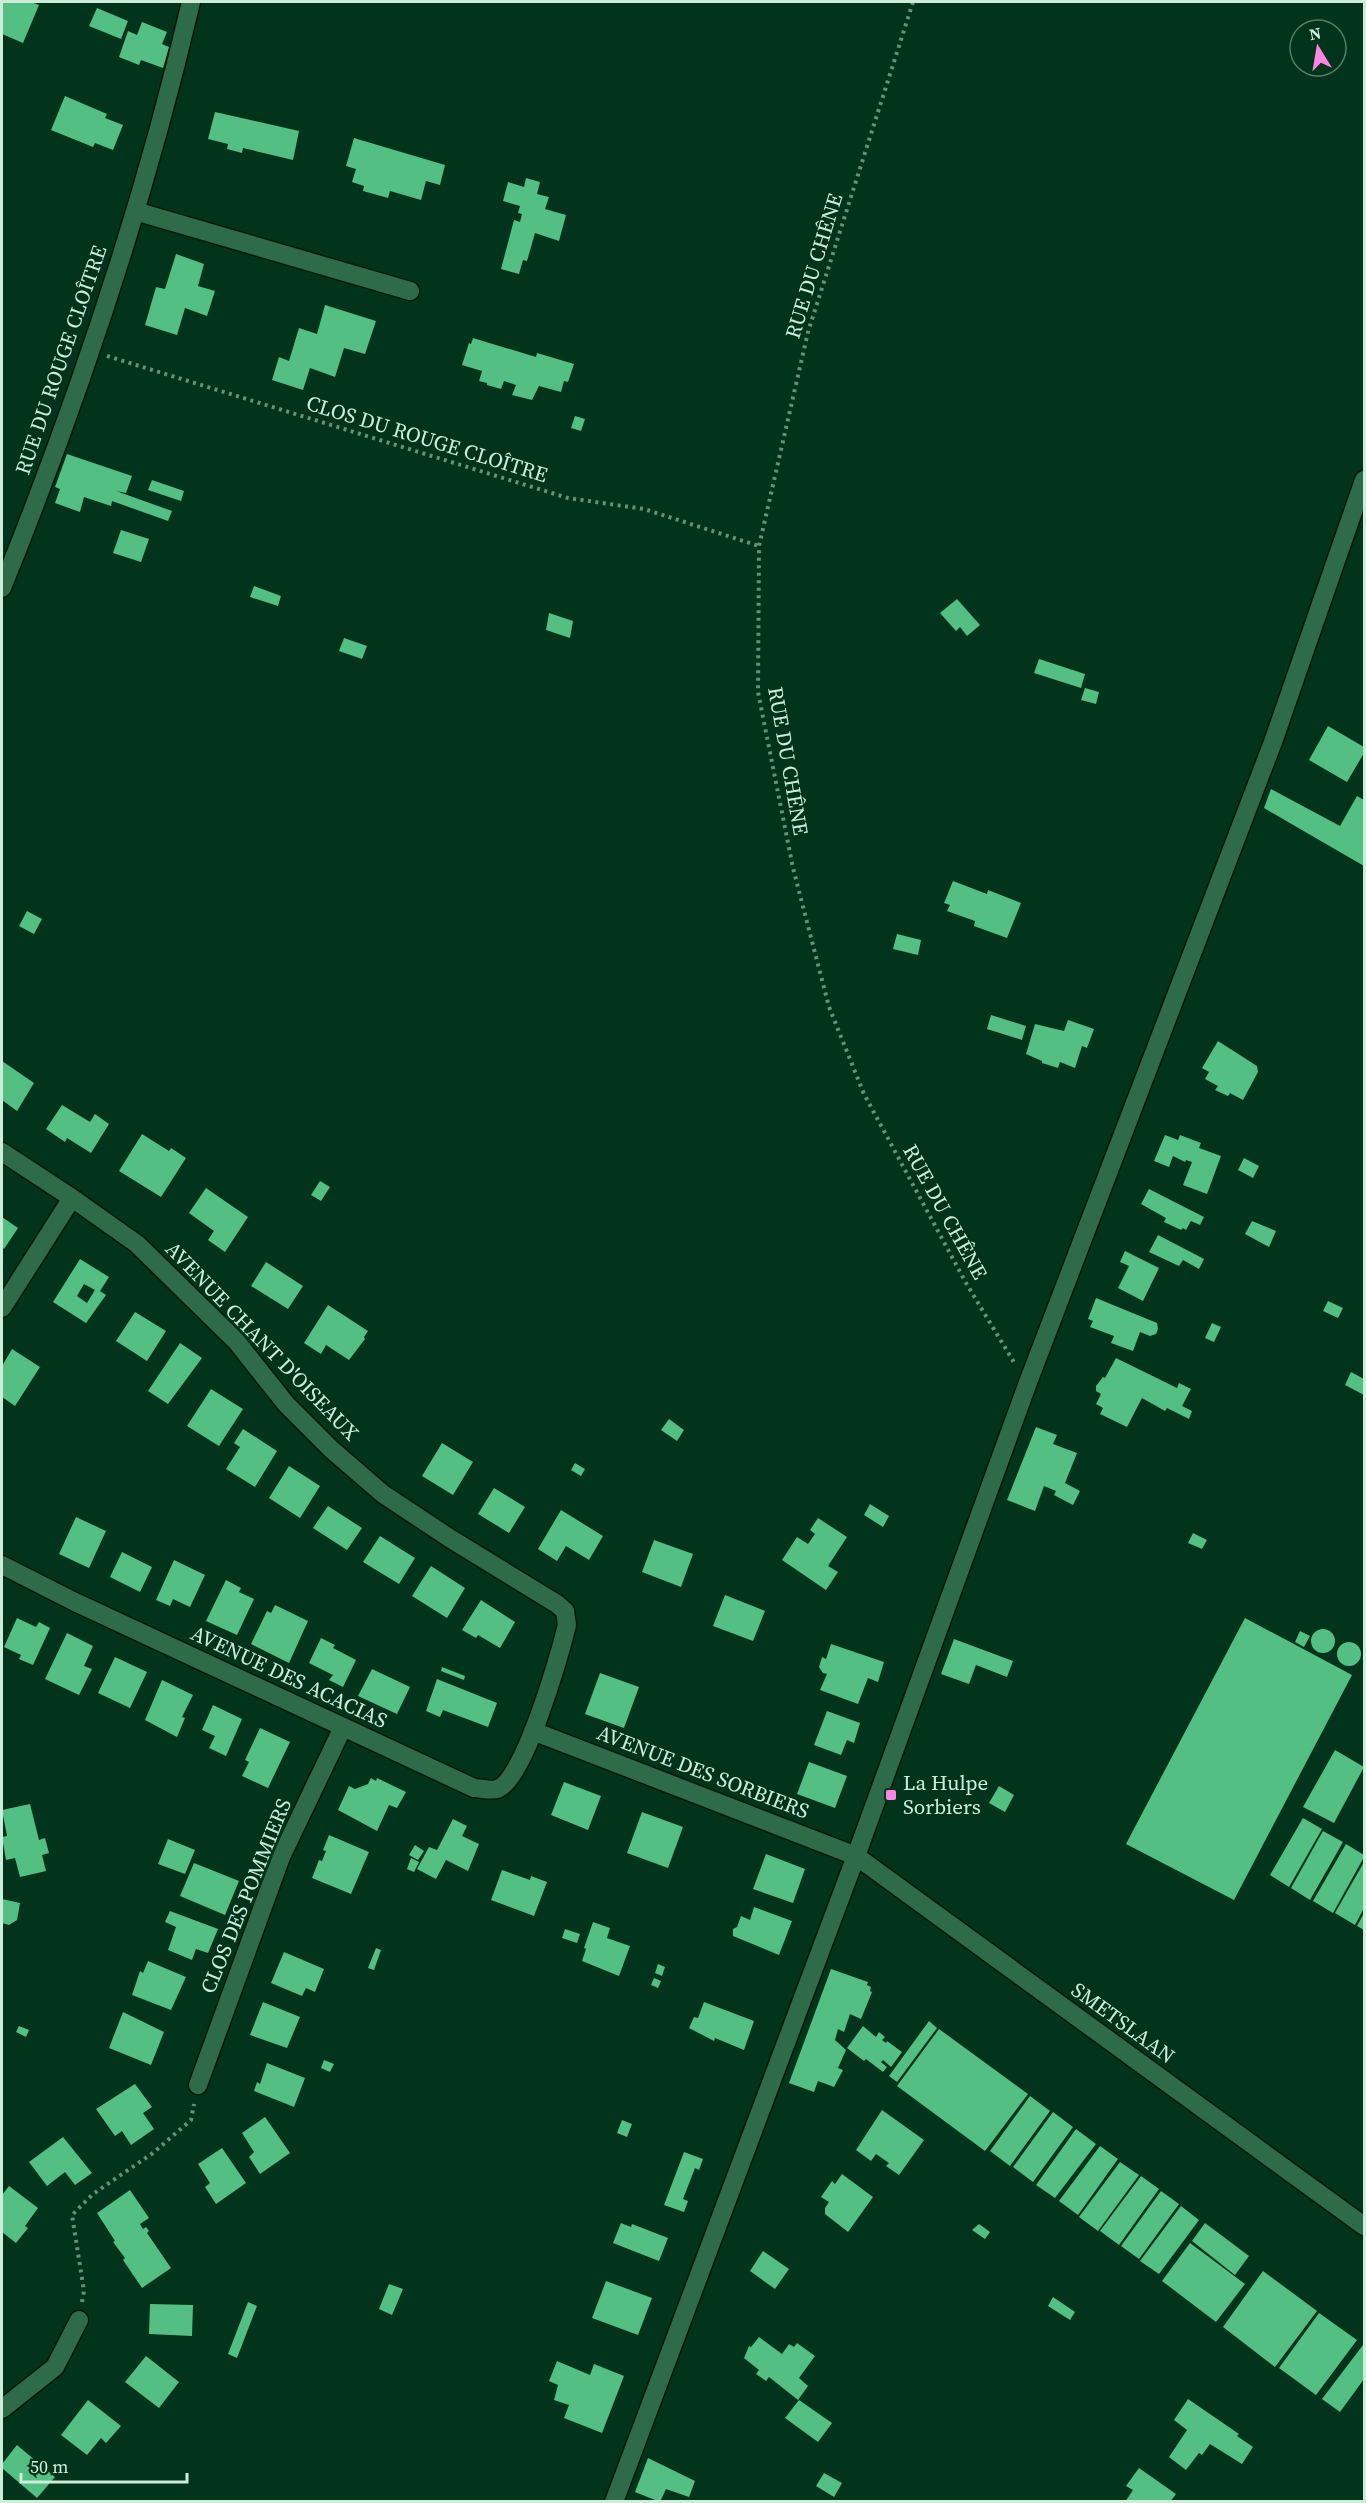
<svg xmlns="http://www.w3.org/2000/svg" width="1366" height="2503" viewBox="0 0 1366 2503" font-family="'Source Serif 4',serif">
<rect width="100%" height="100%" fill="#01341b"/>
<path fill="#53bf82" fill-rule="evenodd" d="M 3,2 L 31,2 L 39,5 L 23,43 L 2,34 Z
M 97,8 L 128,21 L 121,39 L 89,26 Z
M 142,22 L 167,32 L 162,44 L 169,47 L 163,68 L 141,60 L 139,65 L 119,57 L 128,31 L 137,35 Z
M 65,96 L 107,114 L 105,118 L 123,125 L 113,150 L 95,143 L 93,147 L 51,130 Z
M 215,112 L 299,131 L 293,160 L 243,148 L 242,153 L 227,149 L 228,144 L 208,139 Z
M 354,138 L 445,165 L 440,185 L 426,181 L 421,200 L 390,191 L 388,198 L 363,191 L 364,186 L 352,182 L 356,169 L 346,166 Z
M 526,178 L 540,182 L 537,194 L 549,197 L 545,209 L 566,215 L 559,241 L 535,233 L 527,261 L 523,260 L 519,274 L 501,269 L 514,220 L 520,222 L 522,214 L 518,213 L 520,206 L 503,201 L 508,182 L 524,187 Z
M 176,254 L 204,264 L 198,286 L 215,291 L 207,316 L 185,308 L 177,335 L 145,325 L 156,287 L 165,289 Z
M 325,305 L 376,321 L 365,354 L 344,348 L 335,377 L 310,368 L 303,390 L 272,380 L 279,357 L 289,361 L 299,328 L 317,334 Z
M 473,338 L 536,357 L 537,353 L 574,364 L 568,382 L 564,381 L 561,392 L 539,386 L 532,400 L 512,395 L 516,385 L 504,381 L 501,389 L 487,385 L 487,383 L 479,381 L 482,371 L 462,365 L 469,343 L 471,344 Z
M 575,416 L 585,419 L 581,431 L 571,428 Z
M 67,454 L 132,476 L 126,493 L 116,491 L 172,511 L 168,521 L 112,501 L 111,506 L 84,497 L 80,512 L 55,503 L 60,489 L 55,487 Z
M 152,480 L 184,491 L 181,501 L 148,490 Z
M 121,530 L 149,539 L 141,562 L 113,553 Z
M 254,586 L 281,596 L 278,606 L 250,597 Z
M 957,599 L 980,625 L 967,636 L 960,627 L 956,631 L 940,613 Z
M 549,613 L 573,621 L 570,638 L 546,630 Z
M 344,638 L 367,646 L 362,659 L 339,651 Z
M 1039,659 L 1085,674 L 1081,688 L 1034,673 Z
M 1085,688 L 1099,692 L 1096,704 L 1081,700 Z
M 1328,726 L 1364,747 L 1364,753 L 1347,782 L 1309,760 Z
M 1271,789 L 1340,826 L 1357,796 L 1364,800 L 1364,866 L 1264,808 Z
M 953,881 L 987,894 L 988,890 L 1021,903 L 1007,938 L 974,926 L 975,921 L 947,911 L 950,905 L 944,903 Z
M 27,911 L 42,919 L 34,934 L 19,926 Z
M 897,934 L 921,940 L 918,955 L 893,949 Z
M 991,1015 L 1026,1026 L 1022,1040 L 987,1029 Z
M 1068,1020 L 1094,1029 L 1087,1048 L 1082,1046 L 1075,1068 L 1060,1062 L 1058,1068 L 1042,1063 L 1042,1061 L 1026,1054 L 1035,1024 L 1064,1031 Z
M 1218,1041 L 1257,1066 L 1258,1072 L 1243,1100 L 1230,1093 L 1228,1096 L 1215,1090 L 1218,1086 L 1205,1079 L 1209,1072 L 1202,1068 Z
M 2,1061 L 34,1083 L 17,1111 L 2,1100 Z
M 62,1105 L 90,1122 L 95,1114 L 109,1124 L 91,1153 L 67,1138 L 65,1142 L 46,1129 Z
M 142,1134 L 169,1151 L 171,1148 L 186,1158 L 161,1197 L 119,1171 Z
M 1165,1135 L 1178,1140 L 1180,1135 L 1201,1143 L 1199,1148 L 1221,1156 L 1207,1194 L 1183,1185 L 1192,1162 L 1186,1160 L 1185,1162 L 1173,1156 L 1169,1167 L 1154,1161 Z
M 1244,1158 L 1259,1166 L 1253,1178 L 1238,1170 Z
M 320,1181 L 330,1187 L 321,1201 L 311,1195 Z
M 206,1188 L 248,1217 L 225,1252 L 208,1240 L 214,1231 L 189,1213 Z
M 1149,1189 L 1204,1217 L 1200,1225 L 1191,1221 L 1186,1230 L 1183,1228 L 1181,1230 L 1164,1222 L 1166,1218 L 1141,1204 Z
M 2,1217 L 18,1228 L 4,1249 L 2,1247 Z
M 1252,1221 L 1276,1231 L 1269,1247 L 1245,1234 Z
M 1158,1235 L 1204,1259 L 1199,1269 L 1183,1260 L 1179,1266 L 1149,1252 Z
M 1125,1251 L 1159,1268 L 1143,1301 L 1118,1288 L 1129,1266 L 1120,1262 Z
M 80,1259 L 109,1277 L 100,1291 L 106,1295 L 86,1323 L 53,1302 ZM 84,1284 L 95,1290 L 87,1303 L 77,1296 Z
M 266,1262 L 303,1286 L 288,1309 L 251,1286 Z
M 1096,1298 L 1157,1323 L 1158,1329 L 1156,1334 L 1150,1336 L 1140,1332 L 1133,1351 L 1111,1343 L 1114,1336 L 1090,1327 L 1093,1321 L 1088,1319 Z
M 1328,1301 L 1343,1308 L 1338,1318 L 1323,1311 Z
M 328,1305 L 368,1331 L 364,1337 L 365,1339 L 349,1360 L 326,1345 L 321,1354 L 304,1343 Z
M 135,1312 L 166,1331 L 147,1361 L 116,1341 Z
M 1212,1323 L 1221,1327 L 1214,1342 L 1205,1338 Z
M 180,1343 L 202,1358 L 168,1404 L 148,1391 Z
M 12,1349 L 40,1367 L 15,1406 L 2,1397 L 2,1366 Z
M 1116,1358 L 1177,1388 L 1179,1383 L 1191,1389 L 1182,1406 L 1192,1411 L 1189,1419 L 1167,1408 L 1165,1411 L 1142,1398 L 1127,1427 L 1100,1414 L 1103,1408 L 1096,1404 L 1101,1394 L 1096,1391 L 1096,1386 L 1103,1377 L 1105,1378 Z
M 1351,1372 L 1364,1379 L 1364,1395 L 1345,1385 Z
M 211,1389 L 243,1409 L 219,1446 L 187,1426 Z
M 669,1419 L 684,1430 L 677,1441 L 661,1430 Z
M 1036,1427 L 1057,1435 L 1053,1444 L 1077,1453 L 1065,1483 L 1080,1491 L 1073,1505 L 1054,1495 L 1056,1491 L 1044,1486 L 1035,1511 L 1007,1500 Z
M 243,1429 L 277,1451 L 255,1487 L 226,1469 L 240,1447 L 234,1443 Z
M 442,1443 L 473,1462 L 453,1495 L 422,1476 Z
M 575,1463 L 585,1469 L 581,1476 L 571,1470 Z
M 289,1466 L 320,1486 L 300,1518 L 269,1498 Z
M 494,1488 L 525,1507 L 509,1533 L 478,1514 Z
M 870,1504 L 889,1516 L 883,1527 L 864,1515 Z
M 328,1506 L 362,1528 L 347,1550 L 313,1528 Z
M 561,1510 L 603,1536 L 589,1560 L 566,1546 L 557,1561 L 538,1549 Z
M 76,1517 L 106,1531 L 89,1568 L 59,1554 Z
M 818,1518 L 847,1537 L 828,1566 L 838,1572 L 826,1590 L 782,1560 L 797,1537 L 808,1544 L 815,1534 L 810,1530 Z
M 1193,1533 L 1207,1540 L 1202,1549 L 1188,1543 Z
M 380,1536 L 415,1558 L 399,1584 L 363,1562 Z
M 654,1540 L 693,1554 L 681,1587 L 642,1572 Z
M 122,1552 L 152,1567 L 140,1592 L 110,1577 Z
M 174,1560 L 205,1575 L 190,1607 L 173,1599 L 170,1606 L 156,1600 Z
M 431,1566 L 465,1588 L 447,1618 L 412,1596 Z
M 226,1580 L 241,1588 L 239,1592 L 254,1599 L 237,1635 L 206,1621 Z
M 725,1595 L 765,1611 L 753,1641 L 713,1626 Z
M 481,1600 L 515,1622 L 500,1648 L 478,1635 L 476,1638 L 462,1630 Z
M 275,1605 L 308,1621 L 289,1663 L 251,1644 L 267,1611 L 271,1613 Z
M 17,1618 L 36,1627 L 39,1622 L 50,1628 L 33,1665 L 19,1659 L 21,1655 L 4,1647 Z
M 1245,1618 L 1352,1675 L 1234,1900 L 1126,1844 Z
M1311 1641a12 12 0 1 1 24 0a12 12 0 1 1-24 0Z
M 1300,1631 L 1310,1636 L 1304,1647 L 1295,1642 Z
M 67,1633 L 93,1646 L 84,1666 L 92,1669 L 79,1695 L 45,1679 Z
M 321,1638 L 335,1645 L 333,1648 L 356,1660 L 343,1687 L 329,1680 L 333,1675 L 309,1663 Z
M 954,1639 L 1013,1661 L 1007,1677 L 976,1665 L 969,1684 L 941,1674 Z
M1337 1654a12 12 0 1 1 24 0a12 12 0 1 1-24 0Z
M 831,1644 L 884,1662 L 878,1682 L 868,1678 L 858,1704 L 820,1690 L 827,1674 L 823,1673 L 819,1667 L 822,1657 L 826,1659 Z
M 115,1657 L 147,1672 L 130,1708 L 98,1693 Z
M 442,1667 L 465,1676 L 464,1680 L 441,1671 Z
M 372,1669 L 410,1687 L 397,1714 L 358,1696 Z
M 600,1673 L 639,1687 L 624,1728 L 585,1714 Z
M 437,1679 L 497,1703 L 488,1727 L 443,1710 L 440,1717 L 426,1711 Z
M 162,1680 L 193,1695 L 182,1717 L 185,1718 L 177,1737 L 145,1720 Z
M 213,1705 L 242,1719 L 226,1756 L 209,1748 L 215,1736 L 202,1730 Z
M 827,1711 L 860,1723 L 854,1743 L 847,1740 L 841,1755 L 814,1745 Z
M 260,1728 L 290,1742 L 268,1788 L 242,1776 L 249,1762 L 245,1760 Z
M 1335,1750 L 1364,1767 L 1334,1823 L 1303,1807 Z
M 809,1762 L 847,1776 L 835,1808 L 797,1794 Z
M 371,1778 L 376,1781 L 377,1778 L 406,1792 L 397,1808 L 389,1805 L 377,1831 L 338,1810 L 349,1786 L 355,1789 L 368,1784 Z
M 564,1782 L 601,1796 L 588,1830 L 551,1815 Z
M 999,1786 L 1014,1795 L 1005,1812 L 989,1803 Z
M 30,1804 L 39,1840 L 45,1838 L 49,1853 L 42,1855 L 46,1871 L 20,1877 L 15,1858 L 6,1860 L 2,1837 L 7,1836 L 2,1810 Z
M 642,1812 L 683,1827 L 668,1868 L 627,1853 Z
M 1303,1818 L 1322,1829 L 1289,1887 L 1270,1875 Z
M 453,1819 L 467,1826 L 462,1836 L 479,1844 L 468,1871 L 446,1860 L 436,1879 L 417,1869 L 429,1847 L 437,1850 Z
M 1323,1831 L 1343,1842 L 1310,1900 L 1291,1888 Z
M 329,1835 L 369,1852 L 351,1894 L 312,1878 L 319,1860 L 322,1861 L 326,1851 L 323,1850 Z
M 168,1839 L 195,1850 L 185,1874 L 158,1864 Z
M 1346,1844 L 1364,1855 L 1364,1857 L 1333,1913 L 1313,1901 Z
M 415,1845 L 424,1851 L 418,1860 L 409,1855 Z
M 766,1854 L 805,1869 L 793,1903 L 753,1889 Z
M 411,1858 L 419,1862 L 414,1872 L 407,1869 Z
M 1364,1862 L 1364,1908 L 1355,1925 L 1335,1913 Z
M 194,1863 L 239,1881 L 225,1915 L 180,1896 Z
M 502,1870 L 530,1880 L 531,1876 L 547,1882 L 534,1916 L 491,1900 Z
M 2,1899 L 20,1903 L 17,1920 L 9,1925 L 2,1923 Z
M 754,1907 L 792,1921 L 779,1955 L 733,1936 L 733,1929 L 737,1927 L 741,1916 L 750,1920 Z
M 170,1911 L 218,1929 L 208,1953 L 196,1949 L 192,1960 L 168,1950 L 176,1927 L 165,1922 Z
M 1364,1913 L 1364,1930 L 1357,1926 Z
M 593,1922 L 610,1928 L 607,1938 L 630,1946 L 619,1976 L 582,1961 L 586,1949 L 584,1948 Z
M 565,1929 L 580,1934 L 577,1943 L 562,1938 Z
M 376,1948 L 381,1950 L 374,1970 L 368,1968 Z
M 284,1952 L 324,1969 L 315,1992 L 306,1988 L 302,1996 L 271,1983 Z
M 148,1961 L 186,1977 L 171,2010 L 132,1995 L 140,1971 L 143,1973 Z
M 658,1964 L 665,1967 L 662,1976 L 655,1973 Z
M 831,1969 L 868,1982 L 867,1985 L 871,1987 L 870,1991 L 872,1992 L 861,2019 L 850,2014 L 844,2032 L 838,2029 L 835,2040 L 846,2050 L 838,2068 L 843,2070 L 834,2087 L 818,2081 L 814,2092 L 789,2083 Z
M 654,1978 L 661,1981 L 658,1988 L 651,1985 Z
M 263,2002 L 300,2017 L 287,2048 L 250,2035 Z
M 704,2002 L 754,2021 L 744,2050 L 715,2038 L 714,2041 L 689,2028 L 694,2017 L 698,2018 Z
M 123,2012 L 164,2032 L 151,2065 L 109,2048 Z
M 929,2021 L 937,2028 L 897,2082 L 889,2076 Z
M 19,2026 L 29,2030 L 26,2037 L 16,2032 Z
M 863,2026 L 876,2037 L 879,2032 L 885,2037 L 882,2040 L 886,2043 L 887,2041 L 902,2052 L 891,2067 L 883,2060 L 881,2062 L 887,2067 L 883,2072 L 866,2059 L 864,2061 L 847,2048 Z
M 939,2029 L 1028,2094 L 985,2151 L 897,2086 Z
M 324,2060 L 334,2064 L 330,2072 L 321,2068 Z
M 267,2063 L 305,2078 L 294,2107 L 254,2091 L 257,2082 L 260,2084 Z
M 135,2084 L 152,2107 L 143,2113 L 154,2129 L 131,2145 L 122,2131 L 115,2136 L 96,2109 Z
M 1030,2096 L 1050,2111 L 1010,2166 L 990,2151 Z
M 882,2110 L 924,2140 L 899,2175 L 886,2166 L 889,2163 L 876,2154 L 871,2161 L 856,2150 Z
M 1053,2112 L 1073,2127 L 1033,2182 L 1013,2167 Z
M 265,2117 L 290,2153 L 260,2174 L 249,2157 L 254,2152 L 242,2133 Z
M 622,2120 L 632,2124 L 627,2137 L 617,2133 Z
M 1076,2129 L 1096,2144 L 1055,2198 L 1036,2185 Z
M 63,2137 L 92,2173 L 75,2185 L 65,2172 L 47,2186 L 29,2162 Z
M 1100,2146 L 1118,2159 L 1078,2215 L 1059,2201 Z
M 222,2148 L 246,2183 L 216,2204 L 205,2187 L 210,2183 L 198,2164 Z
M 684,2152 L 703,2159 L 699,2170 L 695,2168 L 683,2199 L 688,2201 L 684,2212 L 664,2205 Z
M 1120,2162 L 1139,2175 L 1098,2231 L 1079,2217 Z
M 842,2174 L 873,2197 L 848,2232 L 825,2214 L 825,2208 L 829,2202 L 821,2197 L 832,2181 L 835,2184 Z
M 1141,2176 L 1159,2189 L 1119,2245 L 1100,2231 Z
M 9,2186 L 38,2208 L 25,2226 L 28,2228 L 16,2243 L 2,2232 L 2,2195 Z
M 130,2190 L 149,2218 L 140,2224 L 143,2229 L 146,2227 L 149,2231 L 147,2233 L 171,2268 L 142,2288 L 123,2260 L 125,2258 L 113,2242 L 115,2241 L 97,2213 Z
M 1161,2191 L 1179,2204 L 1139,2259 L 1121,2246 Z
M 1181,2206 L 1199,2220 L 1159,2274 L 1140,2261 Z
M 621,2223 L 631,2227 L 632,2224 L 668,2238 L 659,2261 L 613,2243 Z
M 1205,2223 L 1249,2256 L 1235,2275 L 1192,2241 Z
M 979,2224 L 990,2232 L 985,2239 L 972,2230 Z
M 1190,2243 L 1245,2284 L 1216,2322 L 1162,2281 Z
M 763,2251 L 789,2269 L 775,2289 L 750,2271 Z
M 1263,2271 L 1317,2311 L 1275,2367 L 1223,2327 Z
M 606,2281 L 652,2298 L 638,2335 L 592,2318 Z
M 389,2284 L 403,2289 L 392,2315 L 379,2309 Z
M 1053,2297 L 1075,2312 L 1070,2320 L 1048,2306 Z
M 248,2302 L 257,2306 L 237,2358 L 228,2354 Z
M 150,2304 L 193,2305 L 192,2336 L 149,2334 Z
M 1319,2313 L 1357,2340 L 1316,2395 L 1279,2368 Z
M 759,2337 L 782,2354 L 789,2344 L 794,2347 L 797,2343 L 815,2356 L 799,2378 L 808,2386 L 798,2400 L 769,2377 L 766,2381 L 756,2374 L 759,2370 L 744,2358 L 749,2346 L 751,2347 Z
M 1363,2345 L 1364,2379 L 1340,2412 L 1322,2399 Z
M 146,2356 L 179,2382 L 159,2408 L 125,2382 Z
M 557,2361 L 590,2375 L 594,2364 L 624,2376 L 602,2433 L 564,2418 L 569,2405 L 554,2400 L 558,2385 L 549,2381 Z
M 1188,2399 L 1239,2434 L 1237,2436 L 1253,2447 L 1242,2464 L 1210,2444 L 1202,2455 L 1199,2453 L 1186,2470 L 1169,2457 L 1187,2430 L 1174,2420 Z
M 88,2400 L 121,2426 L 106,2443 L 101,2438 L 87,2455 L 61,2435 Z
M 799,2400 L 832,2423 L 818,2442 L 785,2418 Z
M 17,2445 L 55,2477 L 37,2498 L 2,2468 L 2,2464 Z
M 648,2458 L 695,2481 L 689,2497 L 666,2489 L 660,2502 L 635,2492 Z
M 1139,2468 L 1176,2494 L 1170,2502 L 1125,2502 L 1133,2490 L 1126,2486 Z
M 824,2473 L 842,2483 L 834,2497 L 816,2486 Z"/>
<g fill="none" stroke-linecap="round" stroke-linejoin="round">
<g stroke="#001909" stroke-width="21">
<path id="minor" d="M 135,211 L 410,291
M 2,588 C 78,400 145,199 191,2
M 2,1152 L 72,1198 L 137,1244 L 236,1341 L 286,1404 L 331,1449 L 383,1494 L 451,1539 L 557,1604 L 565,1611 L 567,1625 C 560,1653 524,1782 497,1789 C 491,1791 480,1788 474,1788 L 75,1602 L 2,1565
M 2,1308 L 72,1198
M 533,1731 L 856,1856 L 1364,2226
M 198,2085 L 281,1857 L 343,1727
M 2,2409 L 55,2367 L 79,2320
M 614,2502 L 856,1856 L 1027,1385 L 1273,742 L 1364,480"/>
</g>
<path stroke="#679079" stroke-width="4" stroke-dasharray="3 4.5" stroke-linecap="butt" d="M 913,2 L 808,332 L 759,546 L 758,692 L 793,868 L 829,1007 L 864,1094 L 966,1283 L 1015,1364
M 107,356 L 568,498 L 644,509 L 759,546
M 82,2302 L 84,2291 L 72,2215 L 93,2194 L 153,2153 L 191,2120 L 194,2104"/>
<use href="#minor" stroke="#2e6b49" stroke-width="18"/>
</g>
<rect fill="#fd86e2" stroke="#01341b" stroke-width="2" x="885" y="1789" width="12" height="12" rx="3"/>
<g text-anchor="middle" stroke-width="6" stroke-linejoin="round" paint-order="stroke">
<g font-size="21" fill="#ceedd8" stroke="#01341b">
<text transform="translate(814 266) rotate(-73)" y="7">RUE DU CHÊNE</text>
<text transform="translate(61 360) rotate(-71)" y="7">RUE DU ROUGE CLOÎTRE</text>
<text transform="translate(427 439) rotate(17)" y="7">CLOS DU ROUGE CLOÎTRE</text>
<text transform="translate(788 761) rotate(80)" y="7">RUE DU CHÊNE</text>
<text transform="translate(945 1212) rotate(61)" y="7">RUE DU CHÊNE</text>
<text transform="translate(262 1341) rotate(46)" y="7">AVENUE CHANT D'OISEAUX</text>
<text transform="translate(289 1677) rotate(25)" y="7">AVENUE DES ACACIAS</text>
<text transform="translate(703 1772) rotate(21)" y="7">AVENUE DES SORBIERS</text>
<text transform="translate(246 1896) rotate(-68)" y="7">CLOS DES POMMIERS</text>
<text transform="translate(1123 2023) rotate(36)" y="7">SMETSLAAN</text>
</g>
<g font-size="21" fill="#ceedd8" stroke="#01341b" text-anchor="start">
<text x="903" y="1790">La Hulpe<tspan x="903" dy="24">Sorbiers</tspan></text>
</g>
</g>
<rect width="1366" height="2503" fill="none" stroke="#ceedd8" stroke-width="6"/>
<g transform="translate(1318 48) rotate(349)"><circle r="28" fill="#01341b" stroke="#537e67" stroke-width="1.5"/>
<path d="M0-4.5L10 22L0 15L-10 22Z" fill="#fd86e2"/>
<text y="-9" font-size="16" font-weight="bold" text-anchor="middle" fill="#ceedd8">N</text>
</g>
<path d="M21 2473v9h166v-9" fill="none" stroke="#ceedd8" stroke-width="3"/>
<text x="30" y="2473" font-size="18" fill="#ceedd8" stroke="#01341b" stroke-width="4.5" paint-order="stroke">50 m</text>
</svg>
